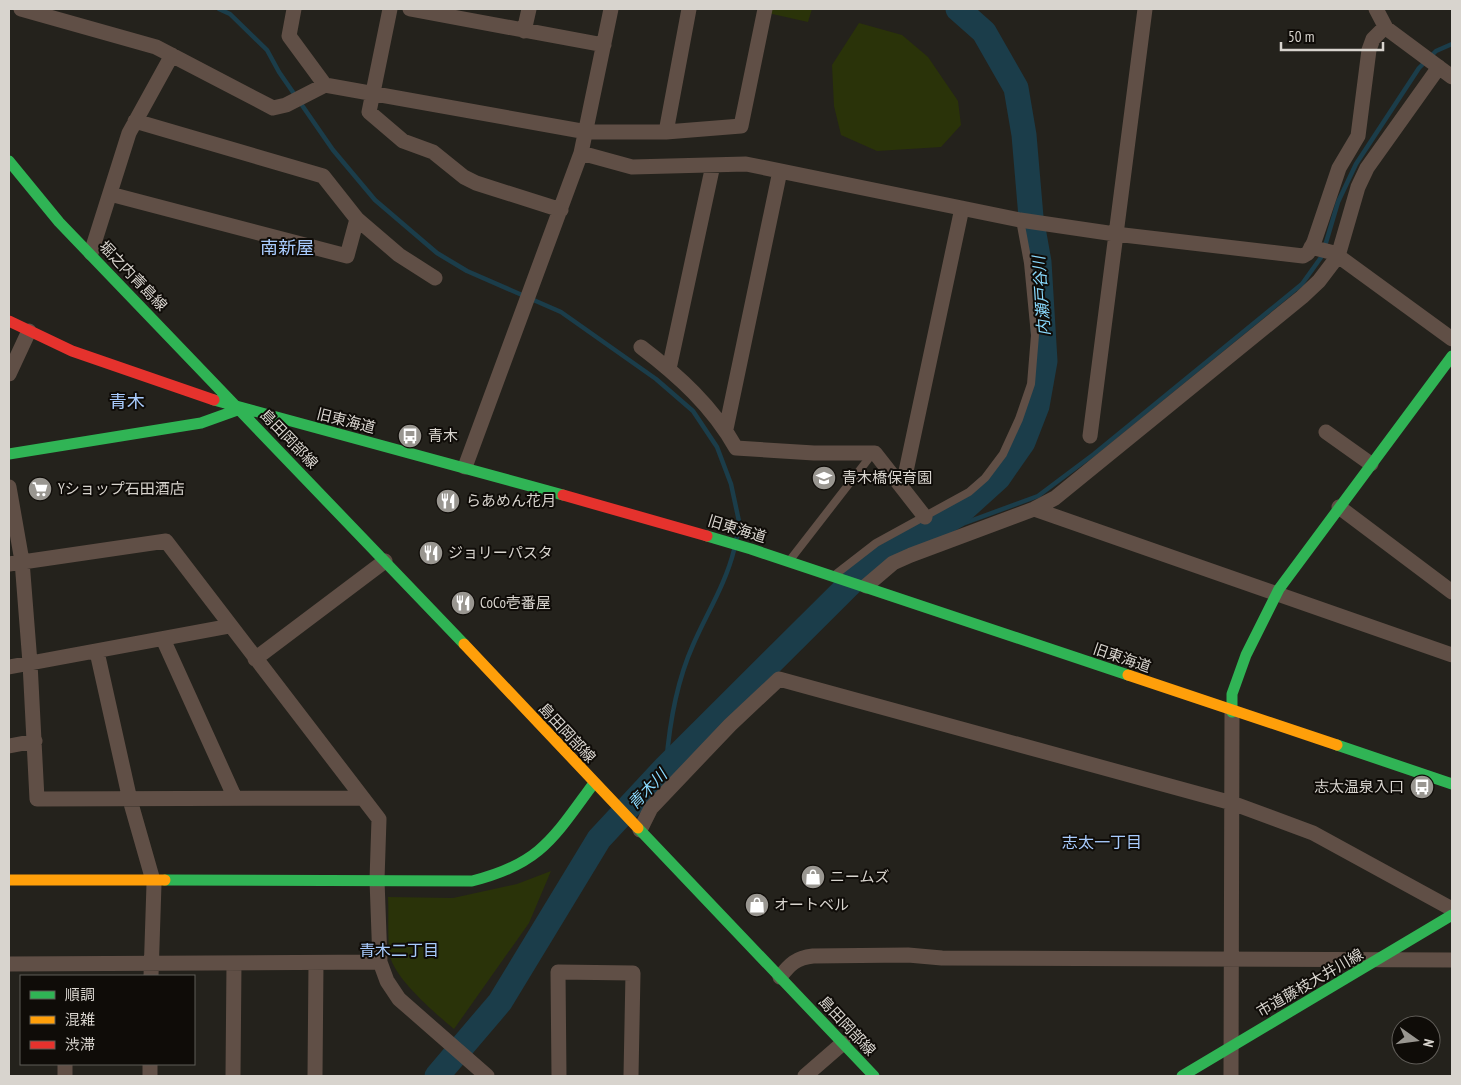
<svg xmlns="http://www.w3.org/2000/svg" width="1461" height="1085" viewBox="0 0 1461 1085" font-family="'PT Sans Narrow','Noto Sans JP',sans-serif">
<rect width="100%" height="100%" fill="#24221c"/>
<path fill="#2a3309" d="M 769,9 L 812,9 L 808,22 L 768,13 Z
M 859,23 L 902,35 L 928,57 L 958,101 L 961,125 L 941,147 L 877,151 L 841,135 L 834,106 L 832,65 Z
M 551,871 L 529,923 L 454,1029 C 436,1014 395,979 390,956 C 387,937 389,916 388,897 L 453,898 L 517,884 Z"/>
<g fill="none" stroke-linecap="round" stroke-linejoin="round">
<path stroke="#1b3d4a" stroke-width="4.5" d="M 219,9 L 230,14 L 267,50 L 279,72 L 333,150 L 375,200 L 437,253 L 467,271 L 561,312 L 656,379 L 693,411 L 717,447 L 731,484 L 740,526 L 736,540
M 905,545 L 1038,496 L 1094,454 L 1302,284 L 1322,256 L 1338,202 L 1356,164 L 1419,68 L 1436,51 L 1452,44
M 666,767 C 669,726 676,683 693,645 C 707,613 726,583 734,550"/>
<path stroke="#1b3d4a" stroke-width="25" d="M 437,1076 L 500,1002 L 599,839 L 666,767 L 868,566 L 956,516 L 998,478 L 1023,442 L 1037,406 L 1045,361 L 1039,262 L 1031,217 L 1024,135 L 1016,88 L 984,32 L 958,9"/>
<path stroke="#604f46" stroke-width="8" d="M 790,560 L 873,453
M 836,574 L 876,543 L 969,492 L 985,478 L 1003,454 L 1019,419 L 1031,384 L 1035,335 L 1028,263 L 1020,220"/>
<path stroke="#604f46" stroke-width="15" d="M 21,9 L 156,47 L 273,108 L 286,105 L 325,85 L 587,132 L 666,132 L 741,126 L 765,9
M 294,9 L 289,36 L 325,85
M 390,9 L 369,112 L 403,141 L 433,152 L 464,177 L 476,183 L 561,210
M 410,9 L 604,45
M 1376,9 L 1386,28 L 1452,77
M 524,31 L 529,9
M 135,121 L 323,176 L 357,219 L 399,255 L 435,278
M 666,132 L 689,9
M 581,153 L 632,167 L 746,164 L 1020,220 L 1115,234 L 1303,256 L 1308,253 L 1314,242 L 1339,168 L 1358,136 L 1369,50 L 1373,39 L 1385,27
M 110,194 L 347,256 L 357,219
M 1311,247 L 1334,253 L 1452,339
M 91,253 L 129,133 L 172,55
M 641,347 C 679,376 713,407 736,448 L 814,453 L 875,453 L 925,517
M 669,369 L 713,165
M 9,374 L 29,331
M 726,429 L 780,171
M 1326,432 L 1371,464
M 1090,436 L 1145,9
M 465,467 L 581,153 L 611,9
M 900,483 L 905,476 L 962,208
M 9,487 L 22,561 L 30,663 L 37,799 L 362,798
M 1339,507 L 1452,592
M 1034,509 L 1452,655
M 9,564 L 166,541 L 379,819 L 377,880 L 380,962 L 387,981 L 399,999 L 487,1076
M 866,586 L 893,563 L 911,555 L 1034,509 L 1055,498 L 1302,297 L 1319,281 L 1338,256 L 1358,187 L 1367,168 L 1439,67
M 163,639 L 235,798
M 97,652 L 130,800 L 154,884 L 151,976
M 255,659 L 385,561
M 9,667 L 230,626
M 9,746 L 35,741
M 640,830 L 651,808 L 730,725 L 779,679 L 1232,803 L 1313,833 L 1452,909
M 9,964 L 380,962
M 780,977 C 790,964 796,958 813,956 L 908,955 L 942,958 L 1452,960
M 65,1064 L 65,1076
M 150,1076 L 150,1064
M 233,1076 L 234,963
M 315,1076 L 316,963
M 559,1076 L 558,972 L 633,973 L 631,1076
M 805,1076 L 843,1043
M 1231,1076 L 1232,712"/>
<path stroke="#30b455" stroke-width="11" d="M 9,161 L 59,222 L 464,644
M 214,400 L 563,495
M 9,454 L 201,423 L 240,409
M 707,536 L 751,549 L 1128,675
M 1232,712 L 1232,694 L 1246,655 L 1279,589 L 1452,356
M 1337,745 L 1452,784
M 638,828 L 874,1076
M 165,880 L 472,881 C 541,864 554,837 594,783
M 1182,1076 L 1452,915"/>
<path stroke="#ff9f0a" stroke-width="11" d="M 464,644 L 638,828
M 1128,675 L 1337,745
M 9,880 L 165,880"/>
<path stroke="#e5322d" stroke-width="11" d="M 9,321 L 72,351 L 214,400
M 563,495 L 707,536"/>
</g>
<defs>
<g id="bus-disc" transform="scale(1.25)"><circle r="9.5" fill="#999690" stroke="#0f0c08"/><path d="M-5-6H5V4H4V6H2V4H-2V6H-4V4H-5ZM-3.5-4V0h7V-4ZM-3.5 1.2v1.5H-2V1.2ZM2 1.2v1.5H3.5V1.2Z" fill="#fff"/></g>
<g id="school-disc" transform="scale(1.25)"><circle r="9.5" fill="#999690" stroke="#0f0c08"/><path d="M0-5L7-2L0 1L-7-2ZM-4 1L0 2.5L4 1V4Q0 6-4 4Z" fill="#fff"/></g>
<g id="supermarket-disc" transform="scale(1.25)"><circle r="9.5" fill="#999690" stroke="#0f0c08"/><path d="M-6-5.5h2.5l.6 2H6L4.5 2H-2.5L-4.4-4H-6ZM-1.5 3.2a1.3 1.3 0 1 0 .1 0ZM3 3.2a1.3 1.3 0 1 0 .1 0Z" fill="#fff"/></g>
<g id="restaurant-disc" transform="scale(1.25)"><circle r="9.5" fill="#999690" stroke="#0f0c08"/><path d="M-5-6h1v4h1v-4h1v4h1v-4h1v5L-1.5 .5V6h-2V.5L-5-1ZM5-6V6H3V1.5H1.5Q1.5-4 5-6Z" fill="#fff"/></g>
<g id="shop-disc" transform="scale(1.25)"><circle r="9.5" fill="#999690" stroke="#0f0c08"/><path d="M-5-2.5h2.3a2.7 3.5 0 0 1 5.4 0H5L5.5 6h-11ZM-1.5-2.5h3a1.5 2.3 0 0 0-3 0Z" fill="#fff"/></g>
</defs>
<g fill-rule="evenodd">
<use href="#bus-disc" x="410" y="436"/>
<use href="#school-disc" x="824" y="478"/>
<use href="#supermarket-disc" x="40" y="489"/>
<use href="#restaurant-disc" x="448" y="501"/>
<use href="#restaurant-disc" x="431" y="553"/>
<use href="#restaurant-disc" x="463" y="603"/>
<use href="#bus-disc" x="1422" y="787"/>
<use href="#shop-disc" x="813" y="877"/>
<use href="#shop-disc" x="757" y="905"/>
</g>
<g text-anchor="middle" stroke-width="4" stroke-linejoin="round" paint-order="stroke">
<g font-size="15" fill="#d8d4ce" stroke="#0f0c08">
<text transform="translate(133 276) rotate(46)" y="5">堀之内青島線</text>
<text transform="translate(346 421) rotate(14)" y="5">旧東海道</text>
<text transform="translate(289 439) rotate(46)" y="5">島田岡部線</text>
<text transform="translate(737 529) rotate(17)" y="5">旧東海道</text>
<text transform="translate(1122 658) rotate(19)" y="5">旧東海道</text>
<text transform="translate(567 733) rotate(47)" y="5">島田岡部線</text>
<text transform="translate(1310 983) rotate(-30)" y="5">市道藤枝大井川線</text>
<text transform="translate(847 1026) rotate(47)" y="5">島田岡部線</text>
</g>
<g font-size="15" fill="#d8d4ce" stroke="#0f0c08" text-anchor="start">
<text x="428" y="441">青木</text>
<text x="842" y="483">青木橋保育園</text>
<text x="58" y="494">Yショップ石田酒店</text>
<text x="466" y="506">らあめん花月</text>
<text x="448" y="558">ジョリーパスタ</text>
<text x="480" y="608">CoCo壱番屋</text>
<text x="1404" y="792" text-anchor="end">志太温泉入口</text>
<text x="830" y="882">ニームズ</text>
<text x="774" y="910">オートベル</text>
</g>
<g font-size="16" font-style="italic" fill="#89d9fd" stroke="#0f0c08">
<text transform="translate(1041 296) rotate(-94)" y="6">内瀬戸谷川</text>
<text transform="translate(647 789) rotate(-46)" y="6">青木川</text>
</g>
<g font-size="16" fill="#a9ccfe" stroke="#0f0c08">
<text x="1102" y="848">志太一丁目</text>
<text x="399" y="956">青木二丁目</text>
</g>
<g font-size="18" fill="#a9ccfe" stroke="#0f0c08">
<text x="287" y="254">南新屋</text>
<text x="127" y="408">青木</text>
</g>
</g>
<rect width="1461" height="1085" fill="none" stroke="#d8d4ce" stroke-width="20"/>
<rect x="20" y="975" width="175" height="90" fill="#0f0c08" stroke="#5f5c57"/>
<rect x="30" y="991" width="25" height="8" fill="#30b455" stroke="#5f5c57"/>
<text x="65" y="1000" font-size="15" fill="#d8d4ce">順調</text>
<rect x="30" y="1016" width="25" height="8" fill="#ff9f0a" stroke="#5f5c57"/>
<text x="65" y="1025" font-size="15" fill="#d8d4ce">混雑</text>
<rect x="30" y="1041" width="25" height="8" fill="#e5322d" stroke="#5f5c57"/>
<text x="65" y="1050" font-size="15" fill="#d8d4ce">渋滞</text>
<g transform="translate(1416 1040) rotate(104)"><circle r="24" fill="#0f0c08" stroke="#5f5c57"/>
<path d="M0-4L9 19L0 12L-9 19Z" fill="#999690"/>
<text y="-8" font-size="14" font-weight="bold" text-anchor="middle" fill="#d8d4ce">N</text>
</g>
<path d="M1281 42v8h102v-8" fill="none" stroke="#d8d4ce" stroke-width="2.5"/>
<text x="1288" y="42" font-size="15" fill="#d8d4ce" stroke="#0f0c08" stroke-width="4" paint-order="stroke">50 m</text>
</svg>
